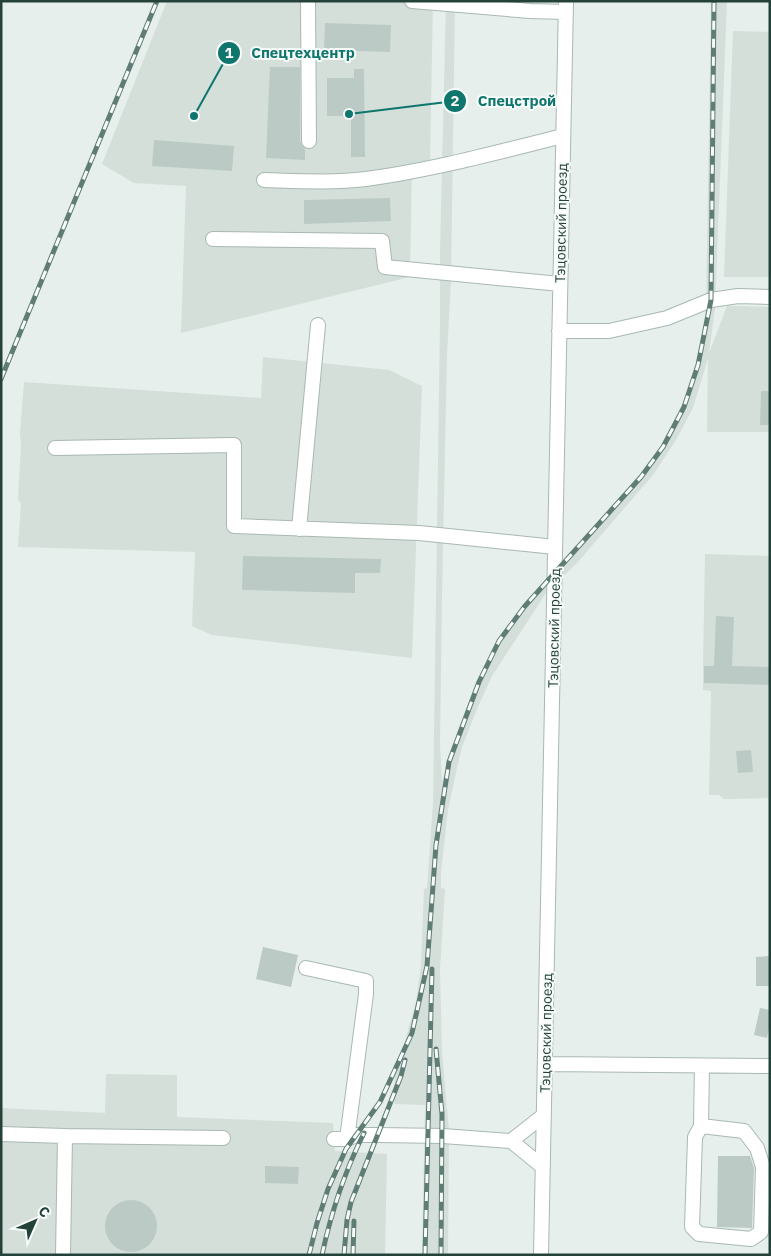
<svg xmlns="http://www.w3.org/2000/svg" width="771" height="1256" viewBox="0 0 771 1256" font-family="'IBM Plex Sans',sans-serif">
<rect width="100%" height="100%" fill="#e6efeb"/>
<path fill="#d4dfda" d="M 167,1 L 433,1 L 430,160 L 412,164 L 410,277 L 181,333 L 186,186 L 134,183 L 102,164 Z
M 446,1 L 455,1 L 451,282 L 447,355 L 442,595 L 440,745 L 442,781 L 460,726 L 488,658 L 521,609 L 607,516 L 663,448 L 688,394 L 700,351 L 706,310 L 711,1 L 727,1 L 715,308 L 709,353 L 727,306 L 770,307 L 770,432 L 707,432 L 708,358 L 693,408 L 676,440 L 653,475 L 577,563 L 546,593 L 492,676 L 477,709 L 462,747 L 457,768 L 448,810 L 441,872 L 441,888 L 445,889 L 440,969 L 442,1051 L 449,1131 L 448,1255 L 422,1255 L 425,1105 L 394,1104 L 395,1068 L 402,1051 L 416,1002 L 421,966 L 424,889 L 427,888 L 433,803 L 440,323 L 440,251 Z
M 733,31 L 770,32 L 770,277 L 724,277 Z
M 263,357 L 389,370 L 422,386 L 412,658 L 212,635 L 192,626 L 195,552 L 18,547 L 21,504 L 18,499 L 21,444 L 20,434 L 24,382 L 261,398 Z
M 705,554 L 770,556 L 770,798 L 724,799 L 719,795 L 709,795 L 711,691 L 703,690 L 703,665 Z
M 106,1074 L 177,1075 L 177,1117 L 333,1123 L 335,1151 L 387,1154 L 385,1255 L 1,1255 L 1,1108 L 105,1113 Z"/>
<path fill="#bbcac4" d="M 325,23 L 391,25 L 390,52 L 324,50 Z
M 270,67 L 300,67 L 300,141 L 302,146 L 305,149 L 305,160 L 266,158 Z
M 354,69 L 364,69 L 365,157 L 351,157 L 351,116 L 327,116 L 327,78 L 354,78 Z
M 154,140 L 234,146 L 232,171 L 152,166 Z
M 390,198 L 391,221 L 304,224 L 304,200 Z
M 761,391 L 770,391 L 770,425 L 760,425 Z
M 243,556 L 381,559 L 380,573 L 355,573 L 355,593 L 242,590 Z
M 716,616 L 734,617 L 732,666 L 770,667 L 770,685 L 704,683 L 704,666 L 714,666 Z
M 751,750 L 753,772 L 738,773 L 736,751 Z
M 263,947 L 298,955 L 291,987 L 256,979 Z
M 770,956 L 770,986 L 756,986 L 756,957 Z
M 760,1008 L 770,1010 L 770,1024 L 767,1038 L 754,1035 Z
M 718,1156 L 750,1156 L 754,1168 L 752,1228 L 717,1227 Z
M 265,1166 L 299,1167 L 298,1184 L 265,1183 Z
M105 1226a26 26 0 1 1 52 0a26 26 0 1 1-52 0Z"/>
<g fill="none" stroke-linecap="round" stroke-linejoin="round">
<g stroke="#a8b8b2" stroke-width="16">
<path id="minor" d="M 308,1 L 309,141
M 412,1 L 530,11 L 566,12
M 264,180 C 298,181 332,183 366,179 C 433,170 498,152 563,136
M 213,239 L 382,241 L 385,267 L 560,284
M 559,331 L 609,331 L 667,318 L 711,300 L 738,296 L 770,297
M 55,448 L 234,445 L 234,526 L 419,533 L 555,547
M 299,529 L 318,325
M 306,968 L 366,981 L 366,994 L 347,1139
M 545,1064 L 770,1066
M 701,1126 L 695,1137 L 692,1227 L 699,1234 L 751,1239 L 761,1232 L 763,1167 L 757,1148 L 744,1131 L 701,1126 L 702,1066
M 1,1134 L 65,1136
M 334,1139 L 347,1139 L 356,1135 L 378,1135 L 443,1136 L 511,1141 L 543,1167
M 511,1141 L 544,1115
M 63,1255 L 65,1136 L 223,1138
M 541,1255 L 566,1"/>
</g>
<use href="#minor" stroke="#fff" stroke-width="14"/>
<g stroke="#5f7d75" stroke-width="5">
<path id="rail" d="M 1,379 L 157,1
M 436,1049 L 442,1114 L 441,1255
M 309,1255 L 317,1223 L 328,1189 L 346,1149 L 380,1102 L 412,1033 L 427,966 L 436,845 L 449,762 L 479,682 L 499,641 L 525,606 L 641,477 L 663,447 L 684,407 L 698,365 L 711,300 L 714,1
M 322,1255 C 331,1213 345,1171 364,1133
M 344,1255 L 347,1220 L 351,1202 L 401,1076 L 405,1060
M 353,1255 L 354,1221
M 425,1255 L 432,969"/>
</g>
<use href="#rail" stroke="#f7fbf9" stroke-width="3" stroke-dasharray="9" stroke-linecap="butt"/>
</g>
<g text-anchor="middle" stroke-width="4" stroke-linejoin="round" paint-order="stroke">
<g font-size="14" fill="#24423a" stroke="#f7fbf9">
<text transform="translate(561 223) rotate(-89)" y="5">Тэцовский проезд</text>
<text transform="translate(554 628) rotate(-89)" y="5">Тэцовский проезд</text>
<text transform="translate(546 1033) rotate(-89)" y="5">Тэцовский проезд</text>
</g>
</g>
<path fill="none" stroke="#0f766e" stroke-width="2" d="M194 116L229 53M349 114L455 101"/>
<g fill="#0f766e" stroke="#f7fbf9" stroke-width="2">
<circle cx="194" cy="116" r="5"/>
<circle cx="349" cy="114" r="5"/>
<circle cx="229" cy="53" r="12"/>
<circle cx="455" cy="101" r="12"/>
</g>
<g font-size="15" text-anchor="middle" font-weight="bold" fill="#fff">
<text x="229" y="58">1</text>
<text x="455" y="106">2</text>
</g>
<g font-size="15" text-anchor="middle" font-weight="bold" fill="#0f766e" stroke="#f7fbf9" stroke-width="4" stroke-linejoin="round" paint-order="stroke">
<text x="303" y="58">Спецтехцентр</text>
<text x="517" y="106">Спецстрой</text>
</g>
<rect width="771" height="1256" fill="none" stroke="#24423a" stroke-width="5"/>
<g transform="translate(35 1221) rotate(45)" stroke="#f7fbf9" stroke-width="4" paint-order="stroke">
<path d="M0-4L9 19L0 12L-9 19Z" fill="#24423a"/>
<text y="-8" font-size="14" font-weight="bold" text-anchor="middle" fill="#24423a">С</text>
</g>
</svg>
